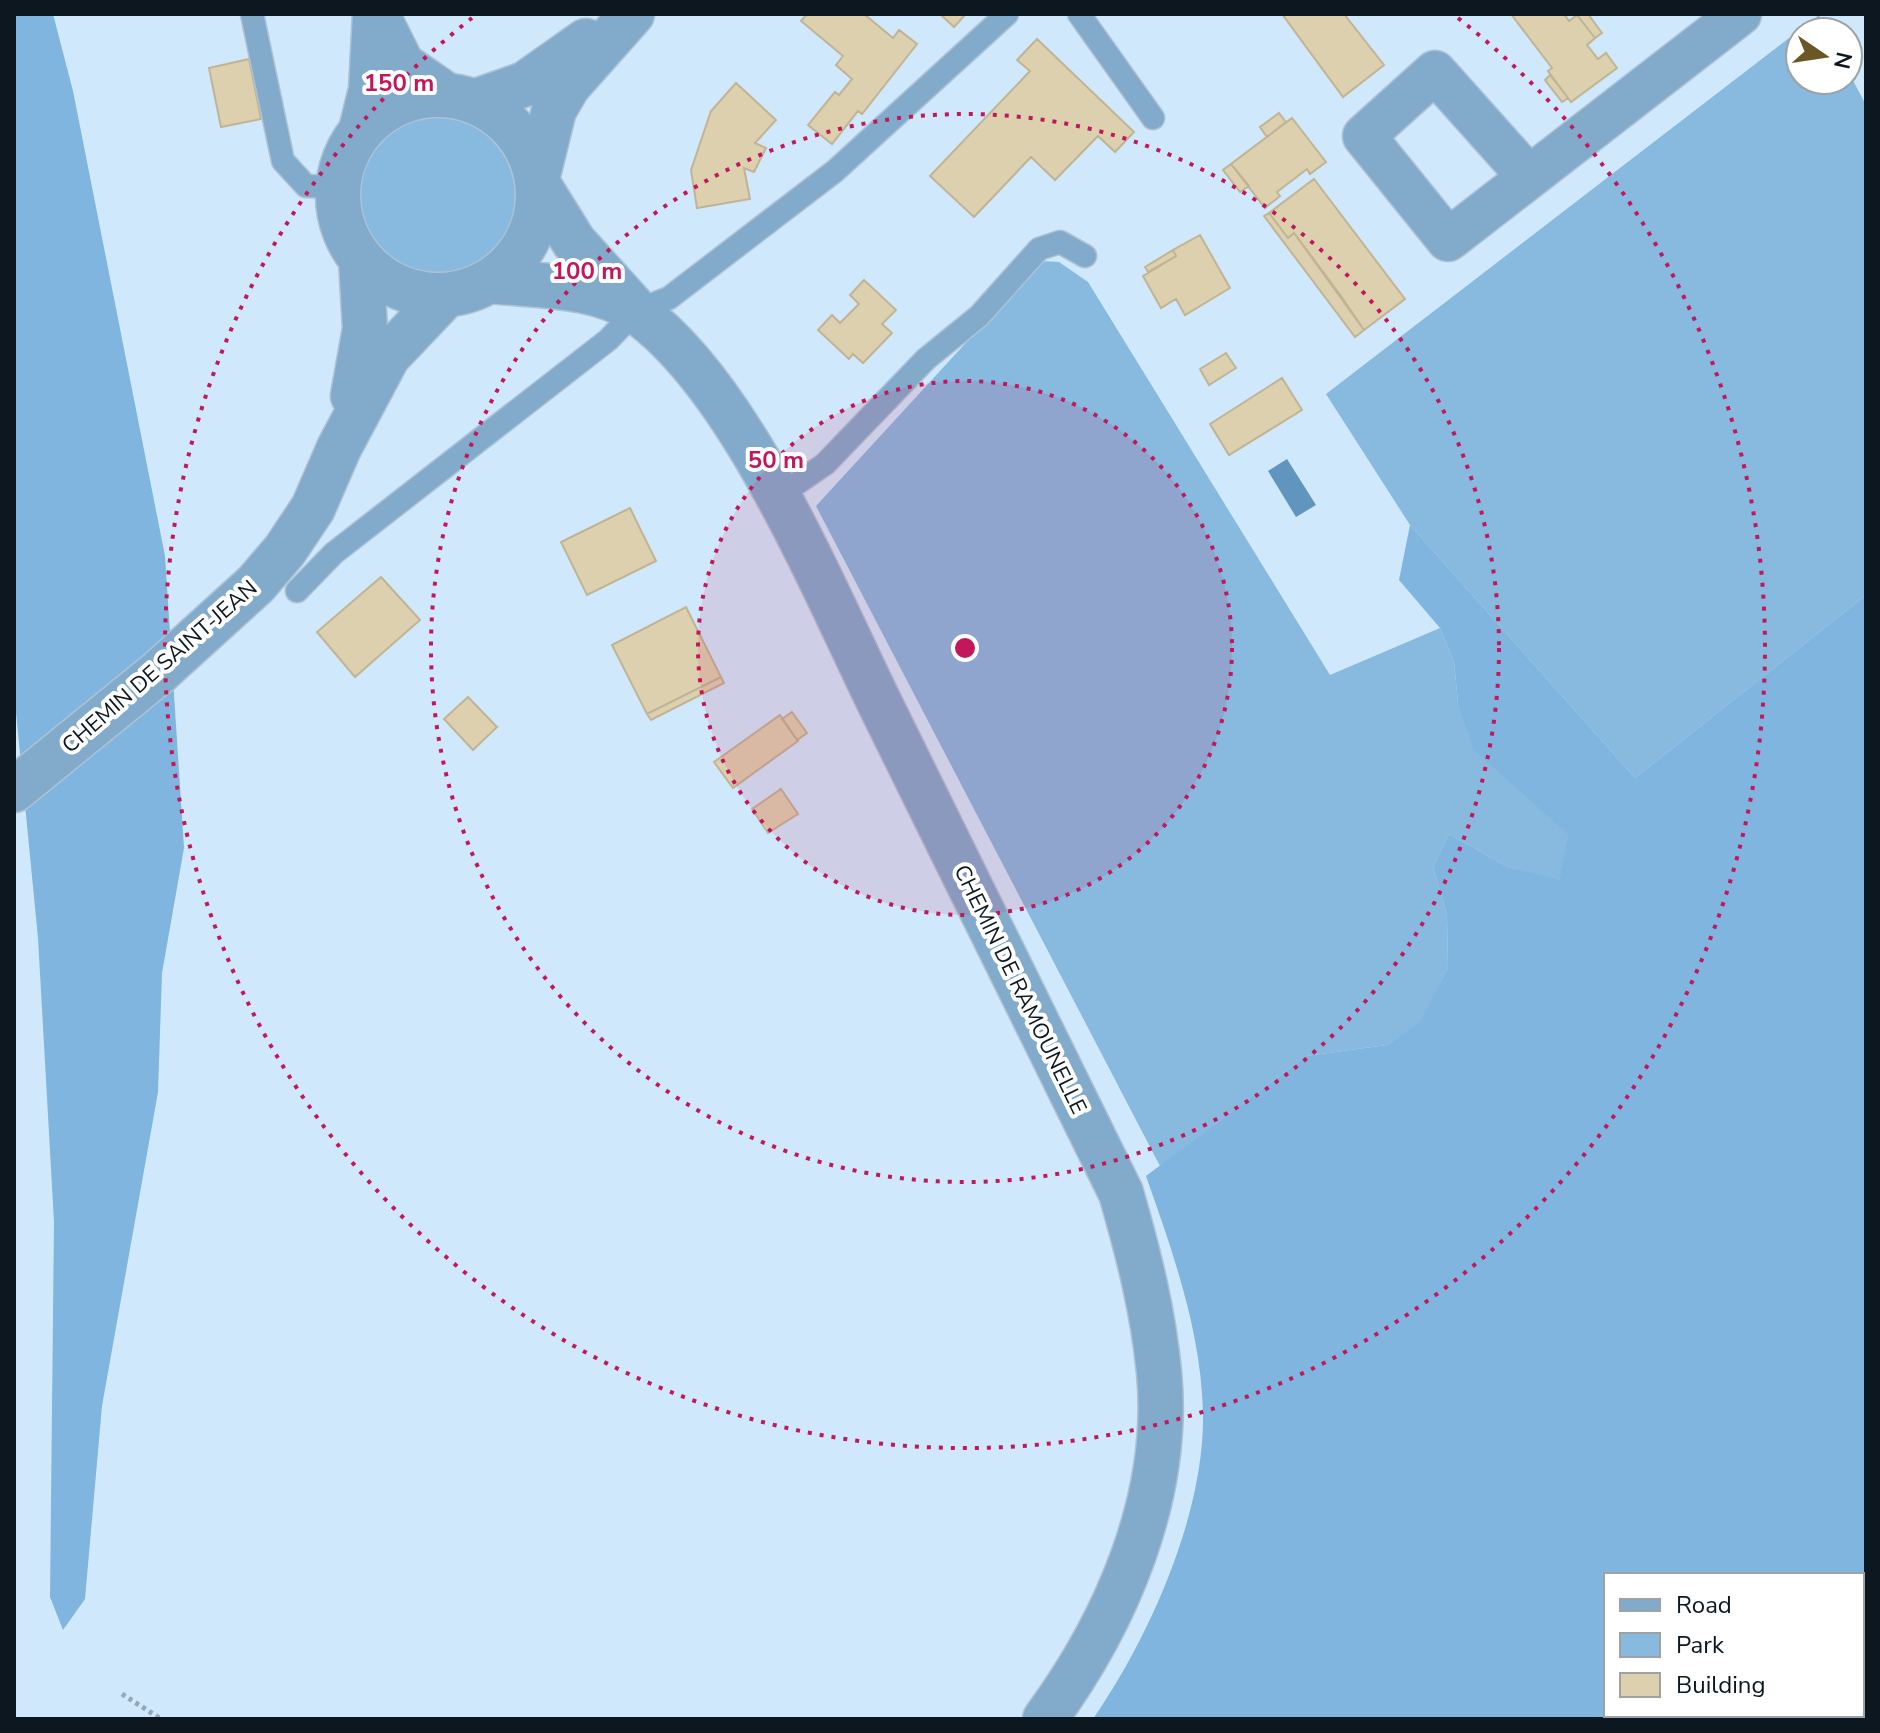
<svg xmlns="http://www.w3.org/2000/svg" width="1880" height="1733" viewBox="0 0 1880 1733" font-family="'Nunito Sans',sans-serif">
<rect width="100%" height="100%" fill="#d0e8fb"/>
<path fill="#88b9de" d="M 1819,15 L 1827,32 L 1800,32 L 1800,80 L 1848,80 L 1848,71 L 1866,105 L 1866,595 L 1635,778 L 1410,525 L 1326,394 Z
M357 196a79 79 0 1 1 158 0a79 79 0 1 1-158 0Z
M 1041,261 L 1059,262 L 1088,282 L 1330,675 L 1440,628 L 1454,662 L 1458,703 L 1509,779 L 1570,835 L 1559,881 L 1508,867 L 1449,834 L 1433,867 L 1447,915 L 1448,967 L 1422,1021 L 1387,1045 L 1306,1056 L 1160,1166 L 816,506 Z"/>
<path fill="#7fb5df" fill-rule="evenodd" d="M 14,14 L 53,14 L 73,91 L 165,556 L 184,848 L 162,973 L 158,1092 L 102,1406 L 85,1599 L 63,1630 L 50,1597 L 54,1222 L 38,938 L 14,692 Z
M 1410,525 L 1635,778 L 1866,595 L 1866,1719 L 1093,1719 C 1149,1638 1205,1514 1203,1413 C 1201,1330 1173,1253 1146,1176 L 1306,1056 L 1387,1045 L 1421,1021 L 1448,967 L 1447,915 L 1433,867 L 1449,834 L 1508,867 L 1559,880 L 1569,835 L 1474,750 L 1458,703 L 1454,662 L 1440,628 L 1399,580 ZM 1606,1575 L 1862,1575 L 1862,1715 L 1606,1715 Z"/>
<path fill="#6095bd" d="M 1287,459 L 1316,505 L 1296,517 L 1268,471 Z"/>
<path fill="#ddd0af" stroke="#c1b494" stroke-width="2" d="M 807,14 L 864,14 L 893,38 L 899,30 L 917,44 L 862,114 L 858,111 L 832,144 L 808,125 L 835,92 L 839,95 L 852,79 L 836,65 L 843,56 L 801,21 Z
M 940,14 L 966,14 L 954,27 Z
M 1282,14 L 1344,14 L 1384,65 L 1343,97 Z
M 1511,14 L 1564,14 L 1569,21 L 1577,15 L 1595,38 L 1587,45 L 1598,59 L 1606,53 L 1617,68 L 1571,102 L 1548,71 L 1552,68 Z
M 1588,14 L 1602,33 L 1595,38 L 1577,15 Z
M 1037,39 L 1134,132 L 1115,152 L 1098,136 L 1055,180 L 1031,157 L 974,217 L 930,176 L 1030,71 L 1017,60 Z
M 249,59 L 261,119 L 221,127 L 209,68 Z
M 1550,75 L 1568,98 L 1562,102 L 1545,80 Z
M 736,83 L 776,120 L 755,143 L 766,148 L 754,172 L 744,168 L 750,199 L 697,208 L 691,170 L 711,111 Z
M 1279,113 L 1286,122 L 1267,137 L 1260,127 Z
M 1292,118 L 1326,162 L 1310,174 L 1307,169 L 1277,192 L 1280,196 L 1265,208 L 1231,164 Z
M 1231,164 L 1249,186 L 1240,192 L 1223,170 Z
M 1314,179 L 1405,299 L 1364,330 L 1294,233 L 1288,238 L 1269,213 Z
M 1269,213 L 1288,238 L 1294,233 L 1341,296 L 1364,330 L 1355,337 L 1264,216 Z
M 1200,235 L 1230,288 L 1185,315 L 1176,299 L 1161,308 L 1143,276 L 1176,256 L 1173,250 Z
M 1173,250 L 1176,256 L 1148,272 L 1145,267 Z
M 864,280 L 896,310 L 882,324 L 892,333 L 863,363 L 853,354 L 849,359 L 818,330 L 832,315 L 840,323 L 859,304 L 850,295 Z
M 1226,353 L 1236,368 L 1209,385 L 1200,369 Z
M 1282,378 L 1302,410 L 1229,455 L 1210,424 Z
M 630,508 L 656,561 L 587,595 L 561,542 Z
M 381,577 L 420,620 L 355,677 L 317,632 Z
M 686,607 L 721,677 L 647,714 L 612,645 Z
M 721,677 L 724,683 L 651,720 L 647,714 Z
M 468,697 L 497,727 L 473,750 L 444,719 Z
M 792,712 L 807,733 L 797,740 L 782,719 Z
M 780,715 L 798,741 L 733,788 L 714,762 Z
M 781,789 L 798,814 L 768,833 L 752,809 Z"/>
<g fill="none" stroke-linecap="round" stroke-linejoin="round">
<g stroke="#adc2d3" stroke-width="25">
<path id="service" d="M 252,14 L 283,161 L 306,186 L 339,187
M 1079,14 L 1153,118
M 777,497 L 825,464 L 926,359 L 979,316 L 1039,249 L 1060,242 L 1085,256
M 297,591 L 334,553 L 608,340 L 636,311 L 669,298 L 835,171 L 1007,14"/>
</g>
<g stroke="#adc2d3" stroke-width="45">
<path id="minor" d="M 378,14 L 403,64 L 448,95
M 359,134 L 370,90 L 374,14
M 1528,176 L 1435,72 L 1364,136 L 1448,240 L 1740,14"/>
</g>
<g stroke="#adc2d3" stroke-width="47">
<path id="tertiary" d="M338 195a100 100 0 1 1 200 0a100 100 0 1 1-200 0Z
M 474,102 L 525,84 L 586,41
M 537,179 L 554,110 L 568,86 L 632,14
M 538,184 L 574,242 L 632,306
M 490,281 C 537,286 597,284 637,312 C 743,388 825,593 883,710 C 962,871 1042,1032 1121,1193 C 1138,1252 1153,1310 1159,1372 C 1171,1496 1117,1621 1045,1719
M 353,396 L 365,329 L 361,260
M 14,790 L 159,672 L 256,584 L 285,550 L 313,508 L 339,448 L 388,356 L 445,296"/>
</g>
<path stroke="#94a8b8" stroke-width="5" stroke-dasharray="4 4" stroke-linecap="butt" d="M 122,1694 L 161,1719"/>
<use href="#service" stroke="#82abcb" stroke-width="22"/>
<use href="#minor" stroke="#82abcb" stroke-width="42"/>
<use href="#tertiary" stroke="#82abcb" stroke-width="44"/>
</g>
<circle cx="965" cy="648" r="267" fill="#c2185b" fill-opacity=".12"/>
<g fill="none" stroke="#c2185b" stroke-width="4" stroke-dasharray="4 8">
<circle cx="965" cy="648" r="267"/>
<circle cx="965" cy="648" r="534"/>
<path d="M1458 18A800 800 0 1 1 472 18"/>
</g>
<g text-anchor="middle" stroke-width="8" stroke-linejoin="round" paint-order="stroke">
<g font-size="22" fill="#0c171f" stroke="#fff">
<text transform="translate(159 666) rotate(-41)" y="8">CHEMIN DE SAINT-JEAN</text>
<text transform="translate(1021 989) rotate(64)" y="8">CHEMIN DE RAMOUNELLE</text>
</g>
</g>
<circle cx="965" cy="648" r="12" fill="#c2185b" stroke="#fff" stroke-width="4"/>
<g font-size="24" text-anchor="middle" font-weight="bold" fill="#c2185b" stroke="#fff" stroke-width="8" stroke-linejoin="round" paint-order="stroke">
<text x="399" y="91">150 m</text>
<text x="587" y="279">100 m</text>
<text x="776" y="468">50 m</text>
</g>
<rect width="1880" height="1733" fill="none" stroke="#0c171f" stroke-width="32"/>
<rect x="1604" y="1573" width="260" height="144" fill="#ffffff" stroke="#9ea2a5" stroke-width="2"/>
<rect x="1620" y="1599" width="40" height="12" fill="#82abcb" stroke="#9ea2a5" stroke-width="2"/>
<text x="1676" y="1613" font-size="24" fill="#0c171f">Road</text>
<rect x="1620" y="1633" width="40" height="24" fill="#88b9de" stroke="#9ea2a5" stroke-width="2"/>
<text x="1676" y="1653" font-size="24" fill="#0c171f">Park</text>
<rect x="1620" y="1673" width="40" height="24" fill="#ddd0af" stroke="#9ea2a5" stroke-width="2"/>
<text x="1676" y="1693" font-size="24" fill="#0c171f">Building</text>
<g transform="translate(1824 56) rotate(103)"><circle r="38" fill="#ffffff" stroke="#9ea2a5" stroke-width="2"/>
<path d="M0-6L14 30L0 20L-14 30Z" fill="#6a5725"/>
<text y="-12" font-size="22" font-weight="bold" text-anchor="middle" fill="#0c171f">N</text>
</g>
</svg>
